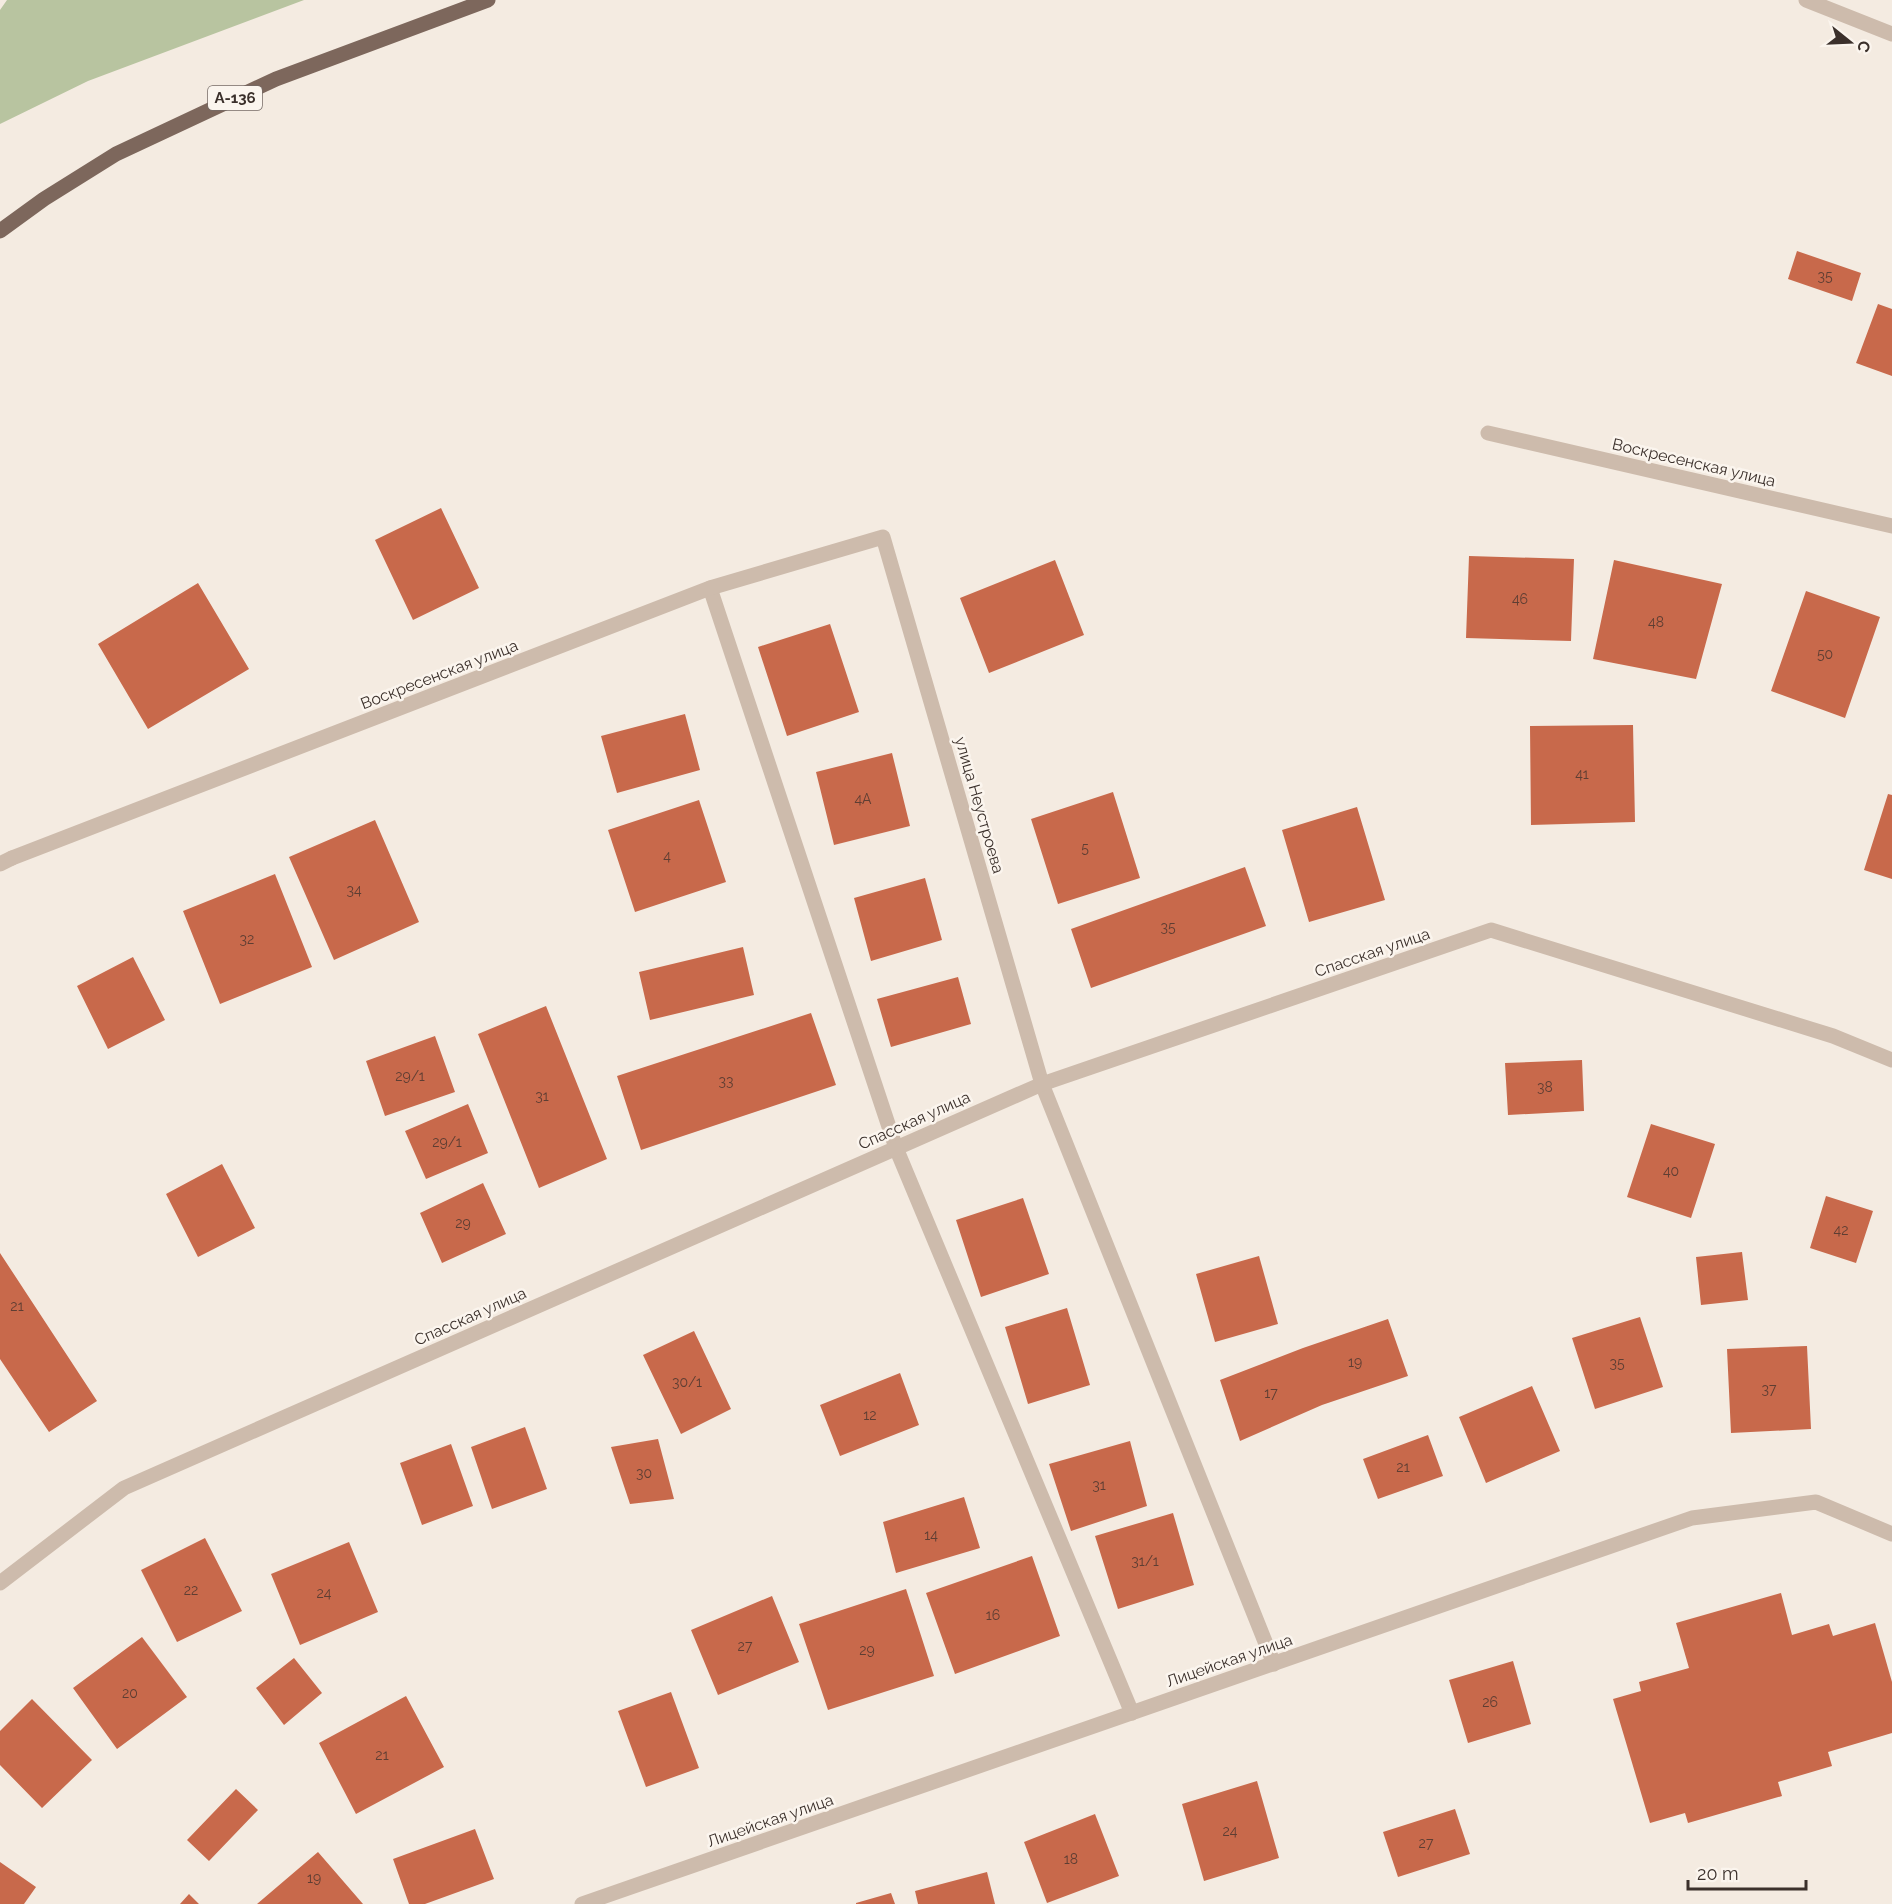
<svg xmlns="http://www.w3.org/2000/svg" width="1892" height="1904" viewBox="0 0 1892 1904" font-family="Raleway,sans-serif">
<rect width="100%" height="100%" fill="#f4ebe1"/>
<path fill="#b8c4a0" d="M 7,0 L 304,0 L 88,81 L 0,124 L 0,10 Z"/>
<path fill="#c8694b" d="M 1797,251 L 1861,273 L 1852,301 L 1788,279 Z
M 1878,304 L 1892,309 L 1892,376 L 1856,363 Z
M 441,508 L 479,588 L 413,620 L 375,540 Z
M 1469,556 L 1574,559 L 1571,641 L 1466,638 Z
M 1055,560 L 1084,635 L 989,673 L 960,598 Z
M 1614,560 L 1722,584 L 1696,679 L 1593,659 Z
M 198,583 L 249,669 L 148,729 L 98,644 Z
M 1806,591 L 1880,617 L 1845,718 L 1771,691 Z
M 830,624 L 859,712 L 787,736 L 758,647 Z
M 685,714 L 700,770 L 617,793 L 601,736 Z
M 1633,725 L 1635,822 L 1531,825 L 1530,726 Z
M 892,753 L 910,826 L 834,845 L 816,772 Z
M 1113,792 L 1140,878 L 1058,904 L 1031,819 Z
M 1888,794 L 1892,795 L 1892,879 L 1864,870 Z
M 699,800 L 726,882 L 635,912 L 608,830 Z
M 1357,807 L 1385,900 L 1309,922 L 1282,830 Z
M 375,820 L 419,922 L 334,960 L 289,857 Z
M 1245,867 L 1266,926 L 1091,988 L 1071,929 Z
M 275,874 L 312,967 L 220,1004 L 183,911 Z
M 925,878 L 942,940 L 871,961 L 854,898 Z
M 743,947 L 754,995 L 650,1020 L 639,972 Z
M 133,957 L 165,1020 L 108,1049 L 77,986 Z
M 958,977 L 971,1024 L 891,1047 L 877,999 Z
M 546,1006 L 607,1159 L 539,1188 L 478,1034 Z
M 811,1013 L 836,1085 L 641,1150 L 617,1076 Z
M 435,1036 L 455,1092 L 385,1116 L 366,1061 Z
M 1582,1060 L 1584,1111 L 1508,1115 L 1505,1063 Z
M 468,1104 L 488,1153 L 426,1179 L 405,1131 Z
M 1651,1124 L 1715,1144 L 1691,1218 L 1627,1197 Z
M 222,1164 L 255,1228 L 198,1257 L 166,1194 Z
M 483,1183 L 506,1234 L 442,1263 L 420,1213 Z
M 1826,1196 L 1873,1211 L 1856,1263 L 1810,1248 Z
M 1023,1198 L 1049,1274 L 981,1297 L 956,1220 Z
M 1742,1252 L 1748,1300 L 1701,1305 L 1696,1257 Z
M 0,1253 L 97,1401 L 49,1432 L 0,1359 Z
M 1259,1256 L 1278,1324 L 1215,1342 L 1196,1274 Z
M 1067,1308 L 1090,1385 L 1028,1404 L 1005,1327 Z
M 1640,1317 L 1663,1387 L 1595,1409 L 1572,1338 Z
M 1388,1319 L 1408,1376 L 1322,1405 L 1240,1441 L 1220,1380 L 1303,1348 Z
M 694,1331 L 731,1409 L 681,1434 L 643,1355 Z
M 1807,1346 L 1811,1429 L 1731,1433 L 1727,1349 Z
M 900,1373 L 919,1425 L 840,1456 L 820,1405 Z
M 1532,1386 L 1560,1451 L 1486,1483 L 1459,1417 Z
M 525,1427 L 547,1489 L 492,1509 L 471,1447 Z
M 1428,1435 L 1443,1476 L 1378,1499 L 1363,1459 Z
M 658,1439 L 674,1499 L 630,1504 L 611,1447 Z
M 1130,1441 L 1147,1506 L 1071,1531 L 1049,1464 Z
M 451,1444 L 473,1506 L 422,1525 L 400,1463 Z
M 964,1497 L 980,1548 L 896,1573 L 883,1522 Z
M 1173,1513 L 1194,1585 L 1118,1609 L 1095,1536 Z
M 205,1538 L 242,1611 L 177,1642 L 141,1570 Z
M 349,1542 L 378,1612 L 300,1645 L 271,1574 Z
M 1032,1556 L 1060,1636 L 955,1674 L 926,1593 Z
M 906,1589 L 934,1676 L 828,1710 L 799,1624 Z
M 1781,1593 L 1792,1635 L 1829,1624 L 1833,1636 L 1875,1623 L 1892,1682 L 1892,1733 L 1828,1752 L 1832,1766 L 1778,1782 L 1782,1796 L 1688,1823 L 1685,1813 L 1650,1823 L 1613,1699 L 1641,1691 L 1639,1682 L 1689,1668 L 1676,1623 Z
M 772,1596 L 799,1662 L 718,1695 L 691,1630 Z
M 142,1637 L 187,1697 L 117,1749 L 73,1688 Z
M 294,1658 L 322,1693 L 284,1725 L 256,1688 Z
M 1513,1661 L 1531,1724 L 1468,1743 L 1449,1680 Z
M 671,1692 L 699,1768 L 646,1787 L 618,1711 Z
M 406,1696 L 444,1767 L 356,1814 L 319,1743 Z
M 32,1699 L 92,1760 L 42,1808 L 0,1765 L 0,1731 Z
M 1257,1781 L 1279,1858 L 1204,1881 L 1182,1804 Z
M 236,1789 L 258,1810 L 209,1861 L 187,1840 Z
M 1455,1809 L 1470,1854 L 1398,1877 L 1383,1832 Z
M 1095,1814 L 1119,1876 L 1047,1903 L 1024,1842 Z
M 475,1829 L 494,1879 L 425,1904 L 409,1904 L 393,1859 Z
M 318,1852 L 363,1904 L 257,1904 Z
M 0,1862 L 36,1887 L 24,1904 L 0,1904 Z
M 987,1872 L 995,1904 L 918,1904 L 915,1891 Z
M 891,1893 L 895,1904 L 856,1904 L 856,1903 Z
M 189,1894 L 199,1904 L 180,1904 Z"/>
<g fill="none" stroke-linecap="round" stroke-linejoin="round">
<path stroke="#cdbbac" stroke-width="15" d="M 710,588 L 896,1148 L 1132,1713
M 0,864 L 12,858
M 1042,1084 L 1274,1664"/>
<path stroke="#cdbbac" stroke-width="15" d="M 1806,0 L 1892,34
M 1488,433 L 1892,526
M 12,858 L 710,588 L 883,537 L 1042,1084
M 0,1583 L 124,1488 L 1042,1084 L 1491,930 L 1833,1036 L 1892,1060
M 582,1904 L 1692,1518 L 1816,1502 L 1892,1534"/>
<path stroke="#7d675c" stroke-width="15" d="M 0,231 L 44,199 L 116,154 L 276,79 L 488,0"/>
</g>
<g text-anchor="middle" stroke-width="5" stroke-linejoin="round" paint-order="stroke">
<g font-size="14" fill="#5e3e33">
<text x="1825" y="281">35</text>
<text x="1520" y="604">46</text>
<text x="1656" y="627">48</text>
<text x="1825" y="659">50</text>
<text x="1582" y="779">41</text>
<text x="863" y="804">4А</text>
<text x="1085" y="853">5</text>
<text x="667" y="861">4</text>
<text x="354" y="895">34</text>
<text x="1168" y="932">35</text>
<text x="247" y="944">32</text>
<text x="410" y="1081">29/1</text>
<text x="726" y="1086">33</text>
<text x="1545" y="1092">38</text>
<text x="542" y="1101">31</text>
<text x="447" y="1147">29/1</text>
<text x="1671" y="1176">40</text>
<text x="463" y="1228">29</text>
<text x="1841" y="1235">42</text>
<text x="17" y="1311">21</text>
<text x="1355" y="1367">19</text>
<text x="1617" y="1368">35</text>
<text x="687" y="1387">30/1</text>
<text x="1769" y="1394">37</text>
<text x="1271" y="1398">17</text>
<text x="870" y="1420">12</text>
<text x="1403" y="1472">21</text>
<text x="644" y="1478">30</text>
<text x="1099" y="1490">31</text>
<text x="931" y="1540">14</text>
<text x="1145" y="1566">31/1</text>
<text x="191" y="1595">22</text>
<text x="324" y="1598">24</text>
<text x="993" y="1620">16</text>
<text x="745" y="1651">27</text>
<text x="867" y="1655">29</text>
<text x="130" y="1698">20</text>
<text x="1490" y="1707">26</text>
<text x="382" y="1760">21</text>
<text x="1230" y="1836">24</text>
<text x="1426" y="1848">27</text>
<text x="1071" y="1864">18</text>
<text x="314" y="1883">19</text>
</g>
<rect fill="#fbf5ee" stroke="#756b66" stroke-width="1.5" x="208" y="86" width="54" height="24" rx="4.5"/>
<g font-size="15" font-weight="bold" fill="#3b302b">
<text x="235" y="103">А-136</text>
</g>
<g font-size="16" fill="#3b302b" stroke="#fbf5ee">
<text transform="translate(1694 462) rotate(13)" y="6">Воскресенская улица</text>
<text transform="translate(439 674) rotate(-21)" y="6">Воскресенская улица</text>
<text transform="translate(980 805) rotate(74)" y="6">улица Неустроева</text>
<text transform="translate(1372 952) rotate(-19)" y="6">Спасская улица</text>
<text transform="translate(914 1120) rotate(-24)" y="6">Спасская улица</text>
<text transform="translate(470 1316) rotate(-24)" y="6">Спасская улица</text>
<text transform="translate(1229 1660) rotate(-19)" y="6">Лицейская улица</text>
<text transform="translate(770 1820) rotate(-19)" y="6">Лицейская улица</text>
</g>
</g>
<g transform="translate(1850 42) rotate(108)" stroke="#fbf5ee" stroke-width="4.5" paint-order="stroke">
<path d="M0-4.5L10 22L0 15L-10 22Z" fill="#3b302b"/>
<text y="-9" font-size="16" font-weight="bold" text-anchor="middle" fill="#3b302b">С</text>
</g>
<path d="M1688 1880v9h118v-9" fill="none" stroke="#3b302b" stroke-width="3"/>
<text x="1697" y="1880" font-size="18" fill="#3b302b" stroke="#fbf5ee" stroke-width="4.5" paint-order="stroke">20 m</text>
</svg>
